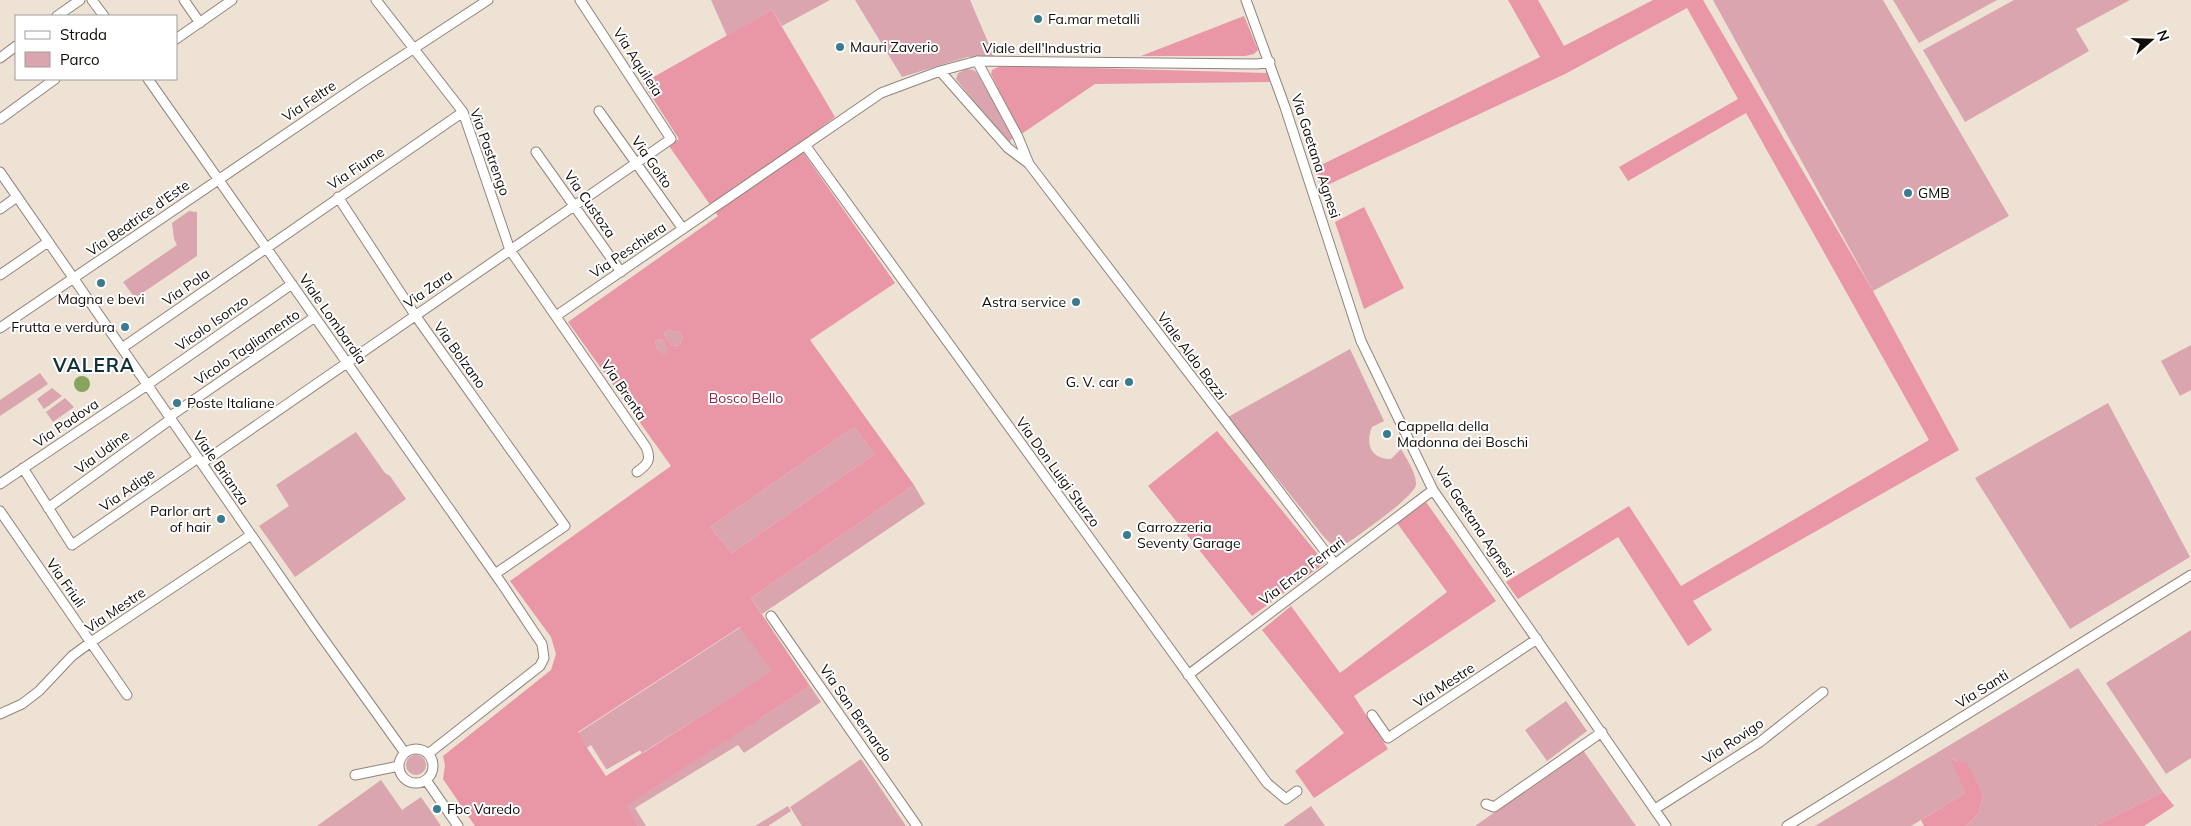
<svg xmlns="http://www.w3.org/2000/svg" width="2191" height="826" viewBox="0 0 2191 826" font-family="Mulish,sans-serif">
<rect width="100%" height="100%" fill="#eee2d5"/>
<path fill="#daa5ae" d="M 711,0 L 830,0 L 782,26 L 772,10 L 727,36 Z
M 855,0 L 970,0 L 994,56 L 967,57 L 902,77 Z
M 1713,0 L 1883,0 L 2009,216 L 1873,291 Z
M 1893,0 L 1997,0 L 1919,43 Z
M 2014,0 L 2130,0 L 2076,29 L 2089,51 L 1965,122 L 1923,50 Z
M 967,69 L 974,70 L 977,73 L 1012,133 L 1013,138 L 1010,141 L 1005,140 L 956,79 L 958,73 Z
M 189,211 L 197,212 L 197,256 L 135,298 L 123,282 L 177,245 L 174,239 L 172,223 Z
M 669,330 L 680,332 L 683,337 L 680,345 L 672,346 L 664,335 L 665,332 Z
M 659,339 L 664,341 L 669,349 L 665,354 L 662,355 L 657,349 L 655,342 Z
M 2191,345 L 2191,390 L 2180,396 L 2161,361 Z
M 1350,349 L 1384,421 L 1372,427 C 1365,444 1371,459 1391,459 L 1401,449 C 1406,458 1417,474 1416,485 C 1414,497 1354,539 1341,547 L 1331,544 L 1324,537 L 1228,417 Z
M 40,373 L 48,384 L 0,416 L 0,400 Z
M 52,388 L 62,396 L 44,409 L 37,399 Z
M 65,398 L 74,407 L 53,422 L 46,412 Z
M 2108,403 L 2190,557 L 2070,629 L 1975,478 Z
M 854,427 L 875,454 L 732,553 L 710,527 Z
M 356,432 L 385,473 L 390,476 L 406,499 L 295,577 L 259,526 L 289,506 L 276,485 Z
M 914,485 L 925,504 L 762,614 L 751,598 Z
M 741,627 L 773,671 L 642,753 L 640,750 L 607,769 L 591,745 L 587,747 L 578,733 Z
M 2191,630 L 2191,758 L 2166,774 L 2106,683 Z
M 2078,668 L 2163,792 L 2095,826 L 1966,826 L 1979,813 L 1983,795 C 1975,781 1965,766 1951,757 L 1965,793 L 1911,826 L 1815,826 Z
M 810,686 L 821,702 L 744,753 L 738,745 L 635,808 L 646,826 L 638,826 L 625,806 Z
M 1566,701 L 1587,731 L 1547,761 L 1525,730 Z
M 1583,750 L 1636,826 L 1475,826 Z
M406 765a10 10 0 1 1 20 0a10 10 0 1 1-20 0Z
M 861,759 L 906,826 L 802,826 L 790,807 Z
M 381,780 L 402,810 L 421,797 L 441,826 L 317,826 Z
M 788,806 L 791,811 L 768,826 L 755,826 Z
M 1311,806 L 1325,826 L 1283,826 Z"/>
<path fill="#e996a6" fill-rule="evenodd" d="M 1508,0 L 1538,0 L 1564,46 L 1653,0 L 1703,0 L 1873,291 L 1959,450 L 1693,601 L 1712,630 L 1688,646 L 1618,537 L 1518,599 L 1506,582 L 1629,506 L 1681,586 L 1929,440 L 1746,113 L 1628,181 L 1619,167 L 1738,99 L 1687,8 L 1565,74 L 1321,188 L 1315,168 L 1540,57 Z
M 772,10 L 835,117 L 798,145 L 895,283 L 810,340 L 914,485 L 751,598 L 810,686 L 626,806 L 638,826 L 475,826 L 443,779 L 445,765 L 443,756 L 551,670 L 556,654 L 551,637 L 510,581 L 671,466 L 568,322 L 718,216 L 669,146 L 679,139 L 643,83 ZM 669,330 L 680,332 L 683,337 L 680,345 L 672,346 L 664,335 L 665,332 ZM 659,339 L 664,341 L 668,349 L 665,354 L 662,354 L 657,349 L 655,342 ZM 854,427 L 875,454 L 732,553 L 710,527 ZM 740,627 L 772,671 L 643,753 L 640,749 L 606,769 L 591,745 L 587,747 L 578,732 ZM 591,745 L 607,769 L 640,750 L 642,753 L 606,776 L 587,748 Z
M 1244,16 L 1258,50 L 1254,54 L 1245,56 L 1141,56 Z
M 1022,66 L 1267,73 L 1270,82 L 1095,84 L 1020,135 L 991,74 L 992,70 L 998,67 Z
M 1364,207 L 1404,288 L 1364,309 L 1335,222 Z
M 1217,431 L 1325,563 L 1252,616 L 1148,486 Z
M 1426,502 L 1496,601 L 1354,696 L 1388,749 L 1314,798 L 1295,771 L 1344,733 L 1262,630 L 1291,606 L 1340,673 L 1447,592 L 1397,523 Z
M 1950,757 L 1958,762 L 1966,762 L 1983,795 L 1979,813 L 1966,826 L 1924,826 L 1921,820 L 1965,793 Z
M 2163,792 L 2174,806 L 2144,826 L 2095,826 Z"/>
<path fill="#86a45e" d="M74 384a8 8 0 1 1 16 0a8 8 0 1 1-16 0Z"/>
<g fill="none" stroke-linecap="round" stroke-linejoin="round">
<g stroke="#908579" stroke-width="11">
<path id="minor" d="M 92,0 L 104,16
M 184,0 L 200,23
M 376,0 L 463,112 L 510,250 L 646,447 C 652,460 647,465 637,472
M 1246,0 L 1285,107 L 1361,341 L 1433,490 L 1666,826
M 57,16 L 80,0
M 176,39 L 232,0
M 0,58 L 16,46
M 977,61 L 1018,137 L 1029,164 L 1334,563
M 940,71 L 1008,148 L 1028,163
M 148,79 L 502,584 L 542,644 L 544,658 L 540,666 L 428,754
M 599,111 L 683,229
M 0,119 L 55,79
M 805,145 L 1267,783 L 1286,799 L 1297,791
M 536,152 L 621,272
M 0,172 L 317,630 L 405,753
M 338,197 L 415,315 L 565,526 L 495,574
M 0,209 L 17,197
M 0,275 L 48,242
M 556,316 L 881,93 L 940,71 L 977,61 L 1257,64 L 1270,62
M 0,328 L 361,83 L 488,0
M 122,348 L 463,112
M 169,417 L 315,317
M 202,463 L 671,139 L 580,0
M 23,468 L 72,545 L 198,458
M 0,484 L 137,392 L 292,284
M 48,508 L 171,419
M 0,511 L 127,695
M 771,616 L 917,826
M 1188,675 L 1433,490
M 0,714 L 22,704 L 39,691 L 72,656 L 91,642 L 251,535
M 1372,715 L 1388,738 L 1537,639
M399 766a17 17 0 1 1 34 0a17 17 0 1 1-34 0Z
M 355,775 L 399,766
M 426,780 L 458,826
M 1486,804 L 1494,807 L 1602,732
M 1655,809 L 1760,742 L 1823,692
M 1787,826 L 2191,575"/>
</g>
<use href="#minor" stroke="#fff" stroke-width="9"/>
</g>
<g fill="#3a7c8d" stroke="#fff" stroke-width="2">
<circle cx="1038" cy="19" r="5"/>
<circle cx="840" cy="47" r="5"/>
<circle cx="1908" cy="193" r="5"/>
<circle cx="101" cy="283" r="5"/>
<circle cx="1076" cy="302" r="5"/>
<circle cx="125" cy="327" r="5"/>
<circle cx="1129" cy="382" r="5"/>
<circle cx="177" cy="403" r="5"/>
<circle cx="1387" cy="434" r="5"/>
<circle cx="221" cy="519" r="5"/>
<circle cx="1127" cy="535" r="5"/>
<circle cx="437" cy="809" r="5"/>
</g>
<g text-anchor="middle" stroke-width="4" stroke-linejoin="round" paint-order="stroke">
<g font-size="14" fill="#100c08" stroke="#fff" text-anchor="start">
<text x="1048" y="24">Fa.mar metalli</text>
<text x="850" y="52">Mauri Zaverio</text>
<text x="1918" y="198">GMB</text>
<text x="101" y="304" text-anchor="middle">Magna e bevi</text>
<text x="1066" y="307" text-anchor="end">Astra service</text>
<text x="115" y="332" text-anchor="end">Frutta e verdura</text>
<text x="1119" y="387" text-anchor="end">G. V. car</text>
<text x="187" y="408">Poste Italiane</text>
<text x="1397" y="431">Cappella della<tspan x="1397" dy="16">Madonna dei Boschi</tspan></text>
<text x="211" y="516" text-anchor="end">Parlor art<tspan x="211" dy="16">of hair</tspan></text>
<text x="1137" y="532">Carrozzeria<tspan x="1137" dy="16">Seventy Garage</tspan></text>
<text x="447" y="814">Fbc Varedo</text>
</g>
<g font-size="14" fill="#100c08" stroke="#fff">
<text x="1042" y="53">Viale dell'Industria</text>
<text transform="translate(638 62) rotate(57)" y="5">Via Aquileia</text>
<text transform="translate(309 101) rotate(-34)" y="5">Via Feltre</text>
<text transform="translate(490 152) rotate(70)" y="5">Via Pastrengo</text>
<text transform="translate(1316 156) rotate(72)" y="5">Via Gaetana Agnesi</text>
<text transform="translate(652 162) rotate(55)" y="5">Via Goito</text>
<text transform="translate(356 168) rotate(-34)" y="5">Via Fiume</text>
<text transform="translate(590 204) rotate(55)" y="5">Via Custoza</text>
<text transform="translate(138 218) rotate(-35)" y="5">Via Beatrice d'Este</text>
<text transform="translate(628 250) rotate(-34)" y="5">Via Peschiera</text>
<text transform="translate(186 287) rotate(-35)" y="5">Via Pola</text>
<text transform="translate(428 289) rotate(-35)" y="5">Via Zara</text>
<text transform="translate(333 319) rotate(55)" y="5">Viale Lombardia</text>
<text transform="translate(212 323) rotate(-35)" y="5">Vicolo Isonzo</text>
<text transform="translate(247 347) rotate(-34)" y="5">Vicolo Tagliamento</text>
<text transform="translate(460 355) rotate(54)" y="5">Via Bolzano</text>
<text transform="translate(1192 356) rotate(53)" y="5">Viale Aldo Bozzi</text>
<text transform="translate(624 390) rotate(56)" y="5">Via Brenta</text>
<text transform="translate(66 423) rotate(-34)" y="5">Via Padova</text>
<text transform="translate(102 452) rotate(-36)" y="5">Via Udine</text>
<text transform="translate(221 468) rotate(55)" y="5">Viale Brianza</text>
<text transform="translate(1058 472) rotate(54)" y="5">Via Don Luigi Sturzo</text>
<text transform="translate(127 490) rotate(-35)" y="5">Via Adige</text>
<text transform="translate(1475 522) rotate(56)" y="5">Via Gaetana Agnesi</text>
<text transform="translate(1302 571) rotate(-37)" y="5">Via Enzo Ferrari</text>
<text transform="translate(66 583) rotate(55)" y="5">Via Friuli</text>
<text transform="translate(115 610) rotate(-34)" y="5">Via Mestre</text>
<text transform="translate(1444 685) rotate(-33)" y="5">Via Mestre</text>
<text transform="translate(1982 689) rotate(-32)" y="5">Via Santi</text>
<text transform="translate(856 713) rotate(55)" y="5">Via San Bernardo</text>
<text transform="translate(1733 741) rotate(-34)" y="5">Via Rovigo</text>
</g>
<g font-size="14" fill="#8a2a45" stroke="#fff">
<text x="746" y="403">Bosco Bello</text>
</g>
<g font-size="19" font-weight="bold" letter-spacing="1" fill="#12323a" stroke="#fff">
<text x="94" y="372">VALERA</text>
</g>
</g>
<rect x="15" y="15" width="162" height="65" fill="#ffffff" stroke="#9f9e9c"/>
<rect x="25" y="31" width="25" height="8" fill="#ffffff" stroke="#9f9e9c"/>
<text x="60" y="40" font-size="15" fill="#100c08">Strada</text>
<rect x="25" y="52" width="25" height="15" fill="#daa5ae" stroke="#9f9e9c"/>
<text x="60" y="65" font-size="15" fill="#100c08">Parco</text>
<g transform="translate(2151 40) rotate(70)" stroke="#ffffff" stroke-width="4" paint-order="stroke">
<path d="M0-4L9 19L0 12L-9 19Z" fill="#100c08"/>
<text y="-8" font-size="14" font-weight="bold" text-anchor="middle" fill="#100c08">N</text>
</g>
</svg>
